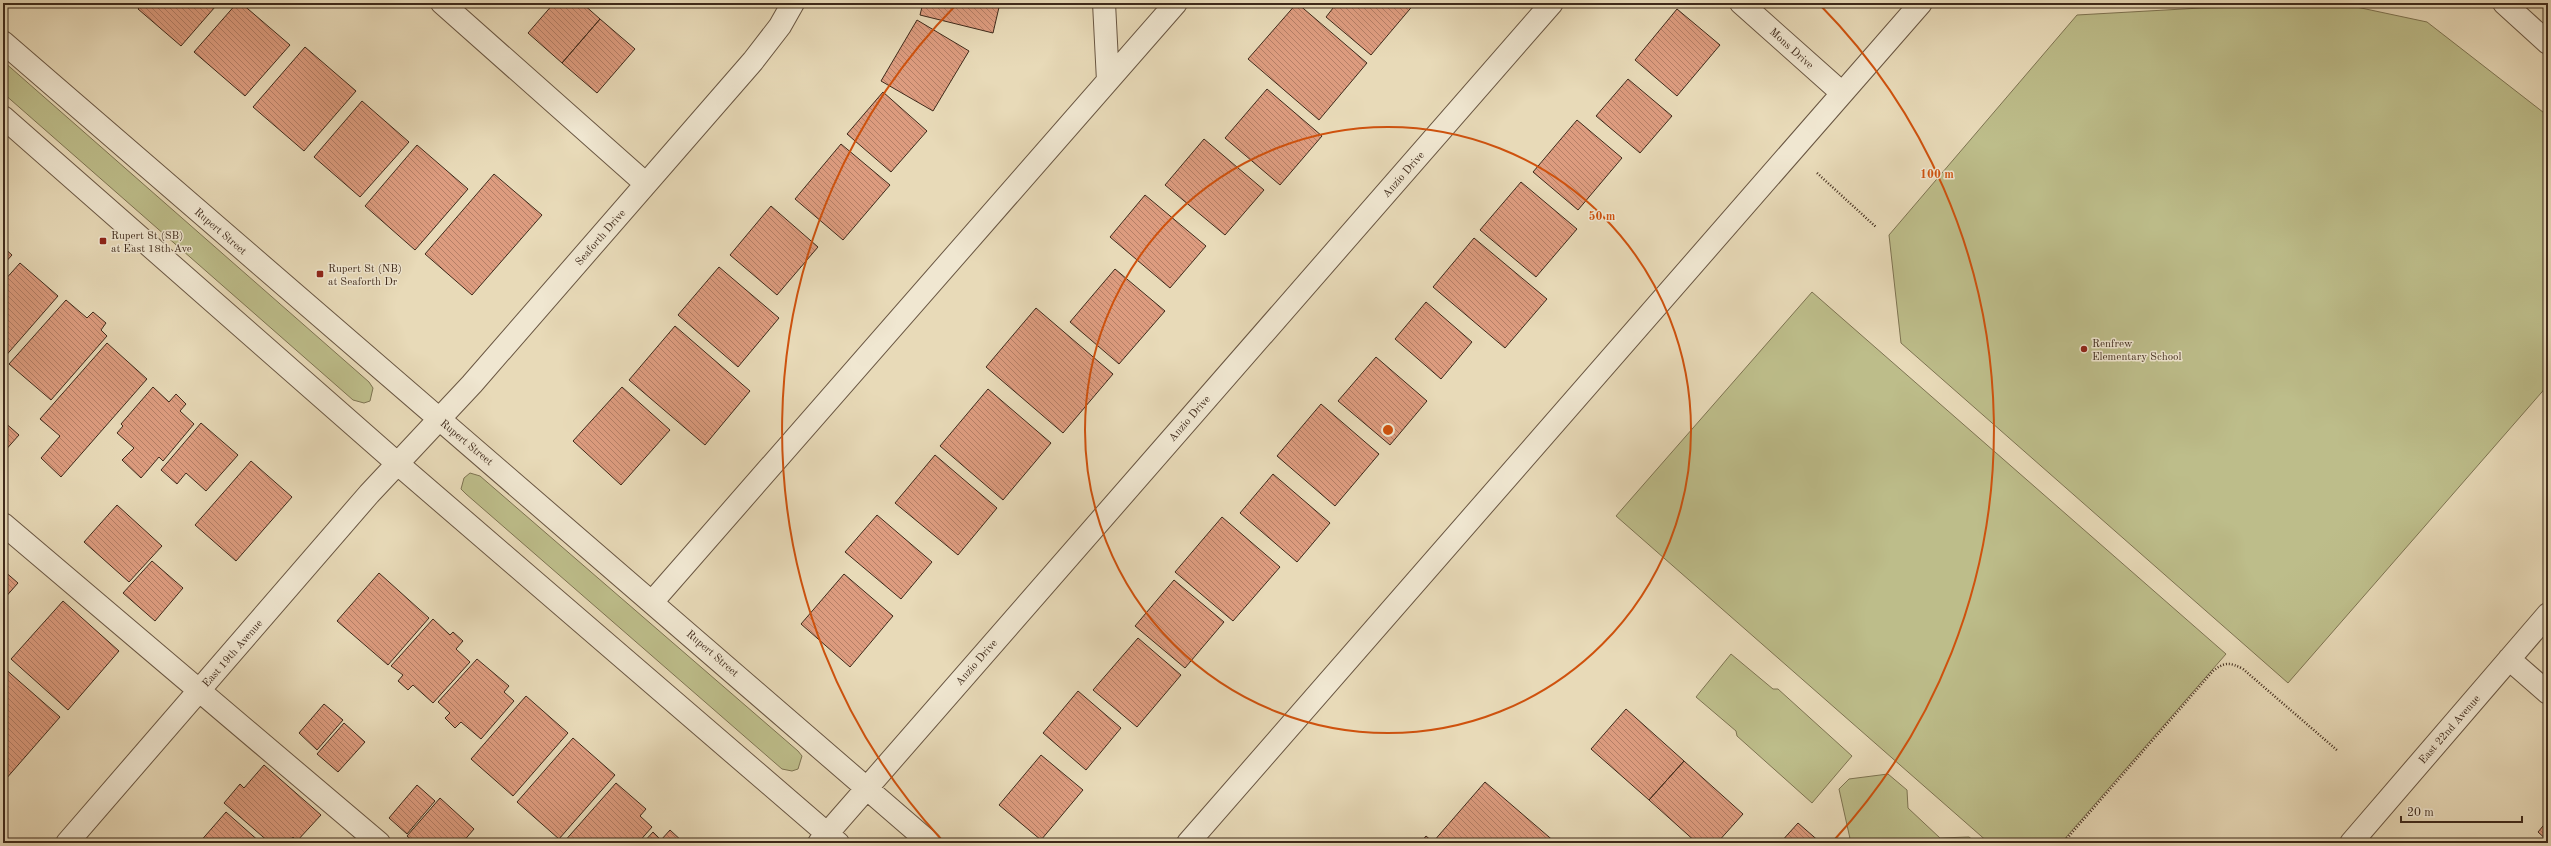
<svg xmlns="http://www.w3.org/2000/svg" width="2551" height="846" viewBox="0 0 2551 846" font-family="'Old Standard TT',serif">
<defs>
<pattern id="building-back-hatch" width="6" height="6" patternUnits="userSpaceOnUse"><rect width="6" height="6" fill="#dd9c7f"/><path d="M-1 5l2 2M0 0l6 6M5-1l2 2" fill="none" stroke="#b57f67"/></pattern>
</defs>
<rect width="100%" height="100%" fill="#e8dab8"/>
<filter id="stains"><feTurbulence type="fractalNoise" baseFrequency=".005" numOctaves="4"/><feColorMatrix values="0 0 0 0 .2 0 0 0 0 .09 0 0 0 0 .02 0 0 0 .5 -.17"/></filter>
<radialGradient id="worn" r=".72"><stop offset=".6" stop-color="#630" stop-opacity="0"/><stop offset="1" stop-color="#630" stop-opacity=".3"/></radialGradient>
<path fill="#bdbd8a" stroke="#7e7452" d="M 2347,5 L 2427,22 L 2548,116 L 2548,385 L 2288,683 L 1901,343 L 1889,235 L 2077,15 L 2201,8 Z
M 3,61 L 369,382 L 373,388 L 370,401 L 364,403 L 353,400 L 3,93 Z
M 1812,292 L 2226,654 L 2061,843 L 1989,843 L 1616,516 Z
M 470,473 L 480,476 L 798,751 L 802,756 L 798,769 L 792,771 L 782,769 L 466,494 L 461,489 L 464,478 Z
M 1731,654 L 1773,689 L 1778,689 L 1852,756 L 1812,803 L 1737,736 L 1736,731 L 1696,697 Z
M 1888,774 L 1907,790 L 1908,808 L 1940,838 L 1969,837 L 1977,843 L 1851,843 L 1839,789 L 1849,779 Z"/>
<path fill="url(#building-back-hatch)" stroke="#3f2a1b" d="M 143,3 L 210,3 L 215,7 L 181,46 L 138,9 Z
M 237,3 L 241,3 L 290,45 L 245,96 L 194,52 Z
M 554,3 L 582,3 L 600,19 L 562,63 L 528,33 Z
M 923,3 L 1000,3 L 993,33 L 920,15 Z
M 1297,3 L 1367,63 L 1319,120 L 1248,59 Z
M 1337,3 L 1415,3 L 1371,55 L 1326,17 Z
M 1677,9 L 1720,45 L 1677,96 L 1635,60 Z
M 600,19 L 635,49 L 597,93 L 562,63 Z
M 917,20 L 969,51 L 933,111 L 881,81 Z
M 305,47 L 356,91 L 304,151 L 253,107 Z
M 1628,79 L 1672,116 L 1640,153 L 1596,116 Z
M 1267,89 L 1322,136 L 1280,185 L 1225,138 Z
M 883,92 L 927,131 L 891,172 L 847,134 Z
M 362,101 L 409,142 L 360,197 L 314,157 Z
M 1577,120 L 1622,158 L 1578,210 L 1533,172 Z
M 1204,139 L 1264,190 L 1225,235 L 1165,185 Z
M 841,144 L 890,185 L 843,240 L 795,199 Z
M 417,145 L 468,189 L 415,250 L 365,206 Z
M 494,174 L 542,215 L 472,295 L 425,254 Z
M 1521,182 L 1577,229 L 1536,277 L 1480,230 Z
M 1145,195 L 1206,246 L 1170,288 L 1110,237 Z
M 771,206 L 818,247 L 777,295 L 730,255 Z
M 1474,238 L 1547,299 L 1505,348 L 1433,287 Z
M 3,247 L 12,255 L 3,265 Z
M 20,263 L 58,296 L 3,359 L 3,282 Z
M 719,267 L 779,318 L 738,367 L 678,315 Z
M 1115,269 L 1165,311 L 1119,364 L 1070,322 Z
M 66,300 L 87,318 L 93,312 L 106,323 L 101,330 L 107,336 L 51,400 L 9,364 Z
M 1426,302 L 1472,342 L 1441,379 L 1395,339 Z
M 1036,308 L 1113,374 L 1063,433 L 986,367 Z
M 675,326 L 750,391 L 705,445 L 629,380 Z
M 107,343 L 147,379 L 61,477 L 41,458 L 60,436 L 40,419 Z
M 1376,357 L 1427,401 L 1390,445 L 1338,401 Z
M 153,387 L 169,402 L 176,394 L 186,404 L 180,411 L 194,424 L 163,461 L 159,457 L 141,478 L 122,460 L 134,448 L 117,433 L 123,426 L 121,424 Z
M 622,387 L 670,430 L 621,485 L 573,441 Z
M 988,389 L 1051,443 L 1003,500 L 940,446 Z
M 1321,404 L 1379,454 L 1335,506 L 1277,456 Z
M 3,421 L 19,435 L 3,453 Z
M 201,423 L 238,455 L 206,491 L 186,473 L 177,484 L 161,470 Z
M 935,455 L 997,508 L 958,555 L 895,503 Z
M 251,461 L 292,497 L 236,561 L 195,525 Z
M 1273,474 L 1330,523 L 1297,562 L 1240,513 Z
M 117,505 L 162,546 L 129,582 L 84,542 Z
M 877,515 L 932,562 L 901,599 L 845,552 Z
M 1222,517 L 1280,567 L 1233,621 L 1175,572 Z
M 152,561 L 183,588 L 155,621 L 123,593 Z
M 3,570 L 18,583 L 3,600 Z
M 379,573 L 429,618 L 388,665 L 337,621 Z
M 844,574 L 893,616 L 850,667 L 801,624 Z
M 1174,580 L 1224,622 L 1185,668 L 1135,626 Z
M 63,601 L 119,651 L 68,710 L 11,659 Z
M 433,619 L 450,635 L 453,632 L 463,641 L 456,649 L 470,662 L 433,703 L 413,685 L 408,690 L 398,681 L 403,675 L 391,666 Z
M 1138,638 L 1181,675 L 1137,727 L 1093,690 Z
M 477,659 L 509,686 L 504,692 L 514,701 L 481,739 L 461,722 L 455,728 L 445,718 L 450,713 L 438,702 Z
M 3,667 L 60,717 L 5,780 L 3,778 Z
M 1078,691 L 1121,728 L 1086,770 L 1043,733 Z
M 526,696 L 568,733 L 513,796 L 471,759 Z
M 324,704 L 343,720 L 317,750 L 299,733 Z
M 1626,709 L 1684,761 L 1649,800 L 1591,749 Z
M 344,723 L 365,742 L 338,772 L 317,754 Z
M 573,738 L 615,775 L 559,839 L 517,802 Z
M 1041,755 L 1083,790 L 1041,840 L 999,805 Z
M 1684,761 L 1743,814 L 1717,843 L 1697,843 L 1649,800 Z
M 264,765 L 321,815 L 297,841 L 293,837 L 288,843 L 270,843 L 224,803 L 240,784 L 244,788 Z
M 1485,782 L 1556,843 L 1420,843 L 1426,836 L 1433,842 Z
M 616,783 L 646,809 L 640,816 L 652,827 L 638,843 L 563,843 Z
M 417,785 L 435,801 L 407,834 L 389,818 Z
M 440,798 L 474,829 L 462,843 L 415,843 L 407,836 Z
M 226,812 L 261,843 L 199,843 Z
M 2548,820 L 2548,841 L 2538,832 Z
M 1798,823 L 1821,843 L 1780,843 Z
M 670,830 L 684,843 L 643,843 L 653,832 L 661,840 Z"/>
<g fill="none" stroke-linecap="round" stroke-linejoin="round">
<g stroke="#695642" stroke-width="24">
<path id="minor" d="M 442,3 L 646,184
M 1104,3 L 1108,81
M 1741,3 L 1842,93
M 2504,3 L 2548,43
M 3,42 L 930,843
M 3,117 L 398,464 L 838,843
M 3,524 L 379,843
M 653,601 L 1176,3
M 2509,659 L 2548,693
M 67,843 L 369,494 L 472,384 L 753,61 L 780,26 L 793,3
M 819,843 L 1552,3
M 1188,843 L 1921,3
M 2351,843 L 2548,614"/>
</g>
<path stroke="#3f2a1b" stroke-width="2.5" stroke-dasharray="1 2" stroke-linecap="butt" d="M 1817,173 L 1876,227
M 2063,843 L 2213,671 C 2224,662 2230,662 2243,669 L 2338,751"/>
<use href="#minor" stroke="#f0e7d1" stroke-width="22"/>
</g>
<g fill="none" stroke="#cf520e" stroke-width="2">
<circle cx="1388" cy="430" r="303"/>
<path d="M941 839A606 606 0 0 1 956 5M1820 5A606 606 0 0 1 1835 839"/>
</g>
<g fill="#8f2418" stroke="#f0e7d1" stroke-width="1.5">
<rect x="99" y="237" width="8" height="8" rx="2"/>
<rect x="316" y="270" width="8" height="8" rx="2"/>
<circle cx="2084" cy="349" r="4"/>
</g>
<g text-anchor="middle" stroke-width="3" stroke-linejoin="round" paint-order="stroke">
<g font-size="11" fill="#3f2a1b" stroke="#f0e7d1">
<text transform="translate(1792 48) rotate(42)" y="4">Mons Drive</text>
<text transform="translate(1403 174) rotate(-49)" y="4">Anzio Drive</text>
<text transform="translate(221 231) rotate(41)" y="4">Rupert Street</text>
<text transform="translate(600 237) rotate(-49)" y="4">Seaforth Drive</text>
<text transform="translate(1189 418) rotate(-49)" y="4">Anzio Drive</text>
<text transform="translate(467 442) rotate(40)" y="4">Rupert Street</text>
<text transform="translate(232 653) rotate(-49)" y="4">East 19th Avenue</text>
<text transform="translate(713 653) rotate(41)" y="4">Rupert Street</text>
<text transform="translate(976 662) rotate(-49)" y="4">Anzio Drive</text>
<text transform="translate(2449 729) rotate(-49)" y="4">East 22nd Avenue</text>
</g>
<g font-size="11" fill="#3f2a1b" stroke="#f0e7d1" text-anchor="start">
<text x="111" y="239">Rupert St (SB)<tspan x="111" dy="13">at East 18th Ave</tspan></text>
<text x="328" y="272">Rupert St (NB)<tspan x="328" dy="13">at Seaforth Dr</tspan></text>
<text x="2092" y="347">Renfrew<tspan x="2092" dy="13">Elementary School</tspan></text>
</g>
</g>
<circle cx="1388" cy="430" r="6" fill="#cf520e" stroke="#f0e7d1" stroke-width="2"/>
<g font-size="12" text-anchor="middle" font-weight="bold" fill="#cf520e" stroke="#f0e7d1" stroke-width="3" stroke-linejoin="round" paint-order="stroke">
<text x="1937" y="178">100 m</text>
<text x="1602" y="220">50 m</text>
</g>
<rect width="2551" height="846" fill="none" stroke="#e8dab8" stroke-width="16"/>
<rect x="4" y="4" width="2543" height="838" fill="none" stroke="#3f2a1b" stroke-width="2"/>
<rect x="8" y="8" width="2535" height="830" fill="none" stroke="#3f2a1b"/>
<path d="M2401 816v6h121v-6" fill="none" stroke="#3f2a1b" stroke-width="2"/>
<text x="2407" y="816" font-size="12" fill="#3f2a1b" stroke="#f0e7d1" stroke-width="3" paint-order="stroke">20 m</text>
<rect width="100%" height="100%" filter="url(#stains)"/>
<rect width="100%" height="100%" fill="url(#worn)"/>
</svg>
